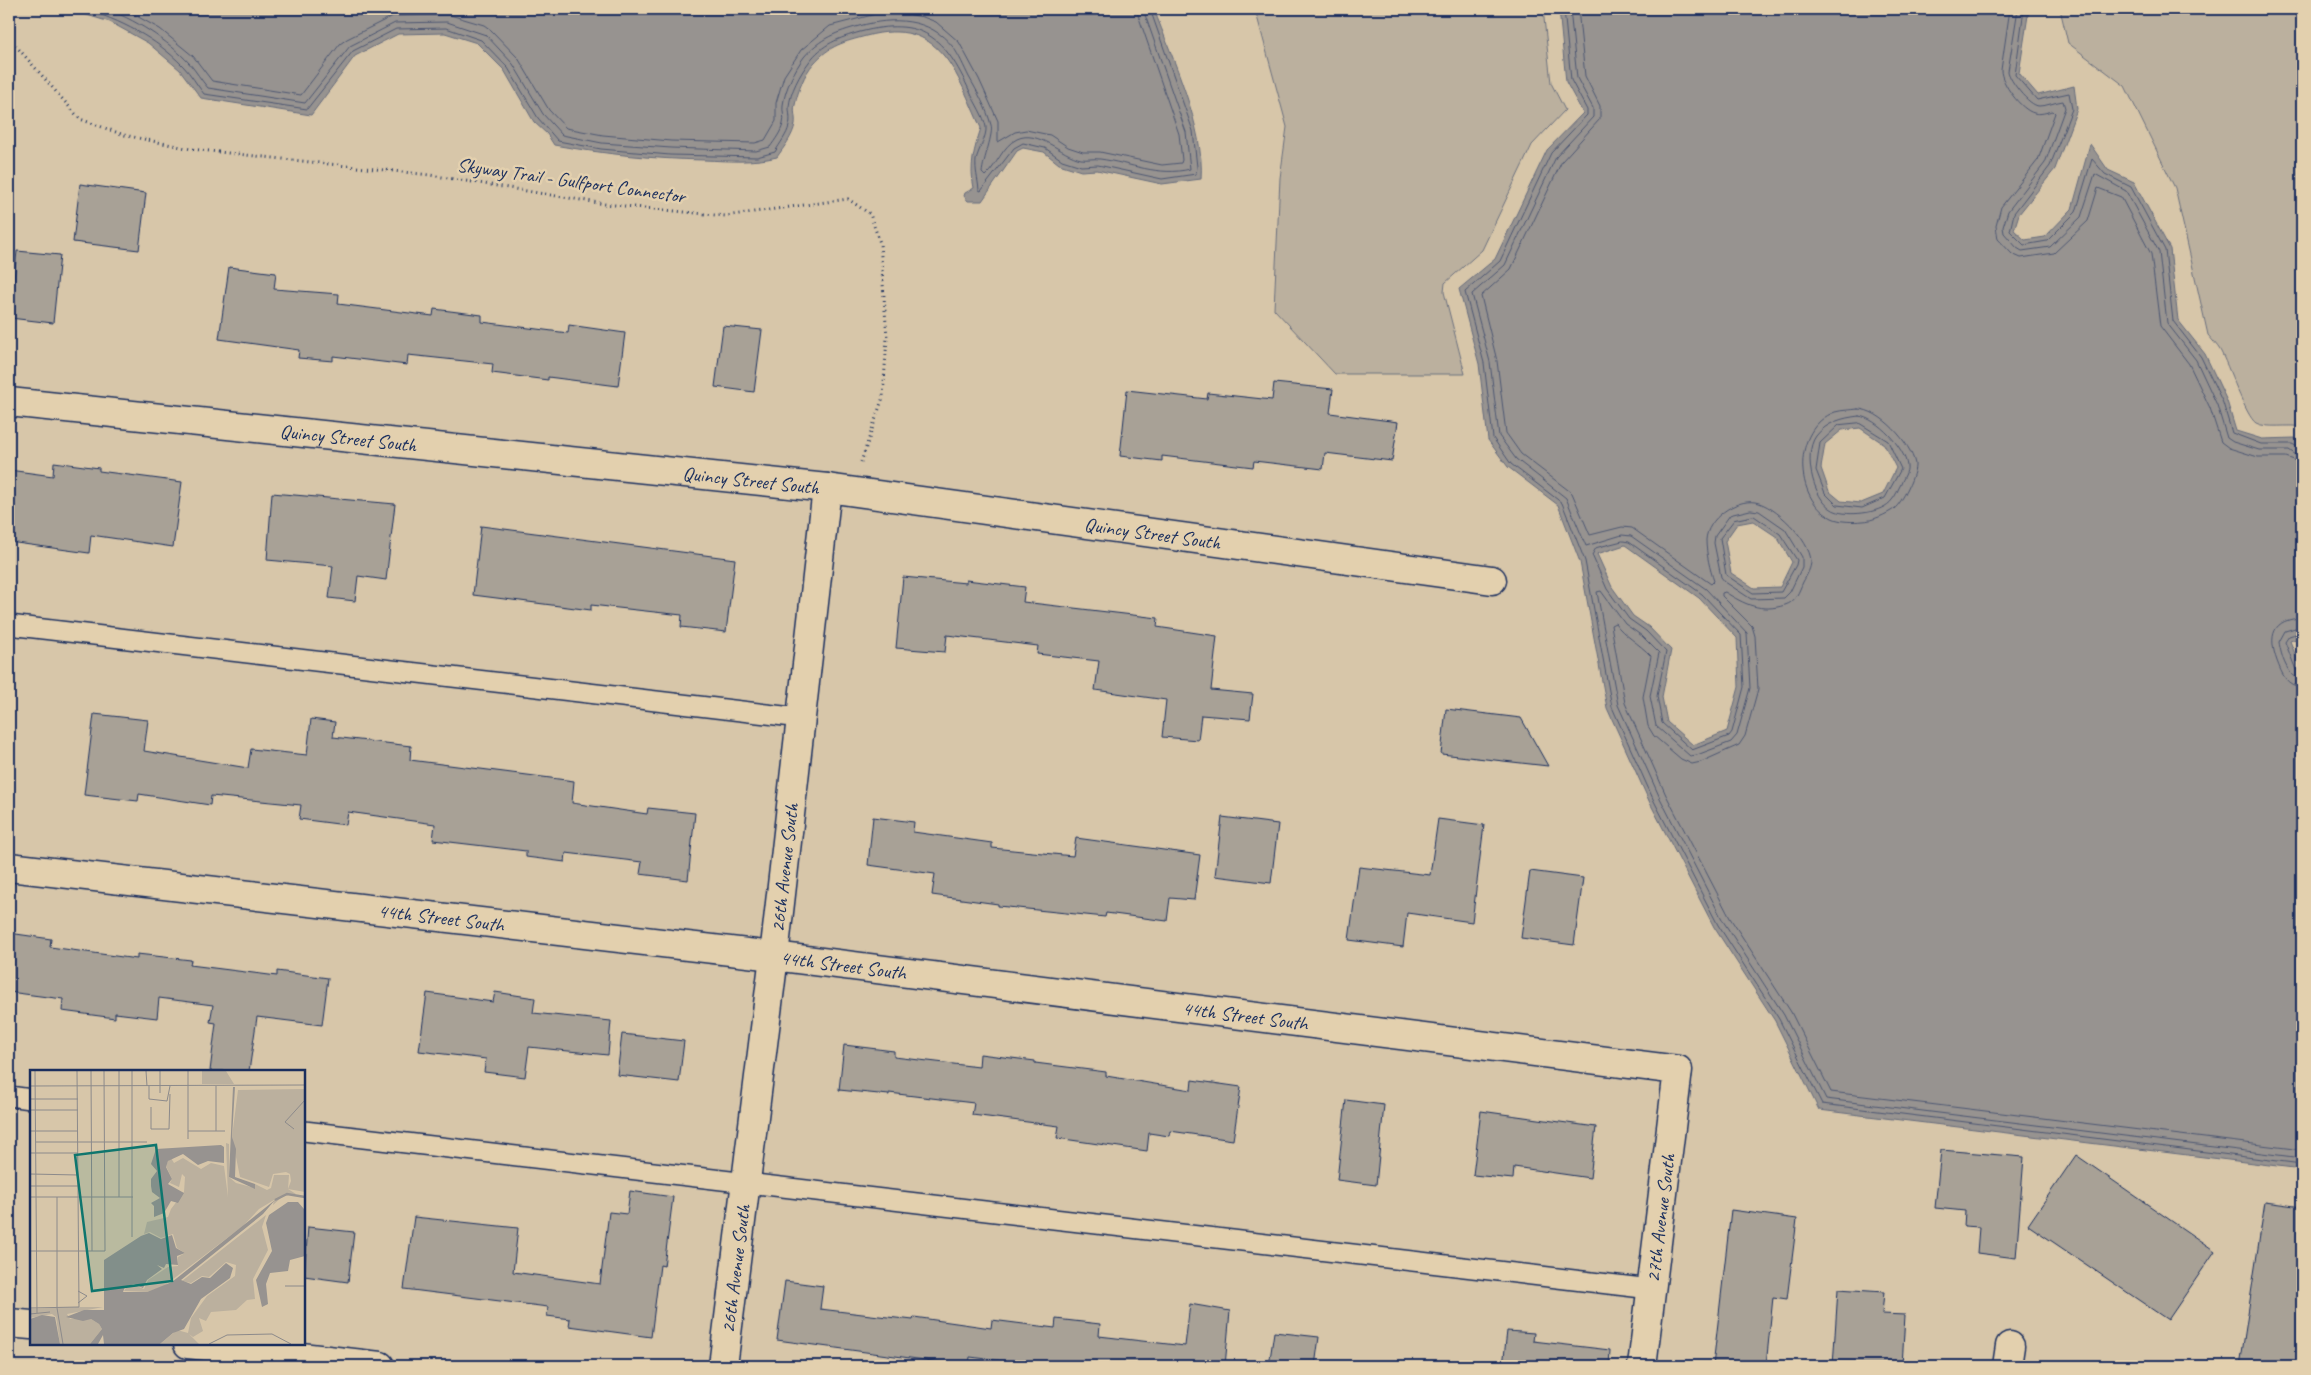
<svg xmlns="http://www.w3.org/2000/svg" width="2311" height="1375" viewBox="0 0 2311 1375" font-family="Caveat,sans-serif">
<rect width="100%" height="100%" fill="#d7c6a9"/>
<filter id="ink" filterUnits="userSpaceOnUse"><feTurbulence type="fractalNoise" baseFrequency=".02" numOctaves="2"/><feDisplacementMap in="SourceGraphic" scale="10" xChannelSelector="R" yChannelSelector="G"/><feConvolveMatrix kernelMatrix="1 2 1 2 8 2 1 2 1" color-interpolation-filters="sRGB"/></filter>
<g filter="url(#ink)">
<path fill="#bbb09e" stroke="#6b707e" d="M 1255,9 L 1543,9 L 1551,83 L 1565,110 L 1532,145 L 1482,250 L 1445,283 L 1444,292 L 1465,374 L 1335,374 L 1274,309 L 1280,178 L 1287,127 Z
M 2060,9 L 2302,9 L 2302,427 C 2290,424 2266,429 2256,423 C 2246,417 2228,364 2220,350 C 2217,345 2212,340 2208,335 L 2175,188 L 2125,86 L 2068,43 Z"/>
<path fill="#979390" stroke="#656b7c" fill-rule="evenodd" d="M 74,9 L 1154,9 C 1172,58 1205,128 1201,179 L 1162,184 L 1097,170 L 1081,171 L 1059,164 L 1044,152 L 1023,148 L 1017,151 L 982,201 L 968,201 L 964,196 L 965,193 L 974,188 C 969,166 974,150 981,128 C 956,73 941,16 866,36 C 844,42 830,45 814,63 C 804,74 798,91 795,105 C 793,111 796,117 795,124 C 793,136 784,147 777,157 C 753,163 729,161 704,160 C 653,159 604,154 554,145 L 547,134 L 534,122 L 504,70 L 477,43 L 445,33 L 398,34 L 355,56 L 311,115 L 201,98 L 180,70 L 148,43 L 110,22 L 80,13 Z
M 1559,9 L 2029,9 L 2019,73 L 2038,95 L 2074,86 L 2077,109 L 2055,169 L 2019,214 L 2014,230 L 2025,240 L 2045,237 L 2072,209 L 2090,144 L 2108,170 L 2134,182 L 2170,249 L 2178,320 L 2205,354 L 2227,401 L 2236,431 L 2262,439 L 2295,438 L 2302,446 L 2302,637 L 2290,641 L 2302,672 L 2302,1169 L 1819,1110 L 1775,1021 L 1714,927 L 1650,803 L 1607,708 L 1580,562 L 1558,505 L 1508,467 L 1488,440 L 1479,364 L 1459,289 L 1495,259 L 1547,150 L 1583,113 L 1566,82 ZM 1860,428 L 1884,444 L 1896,468 L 1883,494 L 1861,503 L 1841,501 L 1829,491 L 1821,468 L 1825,444 L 1842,430 ZM 1753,521 L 1777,537 L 1792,562 L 1780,587 L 1754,588 L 1731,573 L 1725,541 L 1737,524 ZM 1625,545 L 1699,598 L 1737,638 L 1739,687 L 1727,731 L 1693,745 L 1667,722 L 1662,697 L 1671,650 L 1649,627 L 1633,616 L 1612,587 L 1597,554 Z"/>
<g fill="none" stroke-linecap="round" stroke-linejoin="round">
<path stroke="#4d5772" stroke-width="1" d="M 84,9 C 120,20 156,38 183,66 C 191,74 197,85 204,94 L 307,109 L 353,51 L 396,29 L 446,28 L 481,40 L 508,68 L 538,118 L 558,141 L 601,149 L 670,155 L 757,157 L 775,152 C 780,143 787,135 789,126 C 791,119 789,113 789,107 C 790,92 800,74 809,62 C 822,44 839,38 860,32 C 922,16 945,37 970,92 C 975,103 984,116 986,127 C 987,137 978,150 976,160 C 975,170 978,179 979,190 L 981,191 L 1014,148 L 1023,143 L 1045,148 L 1062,160 L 1081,166 L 1098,165 L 1162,179 L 1196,174 L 1197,167 L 1193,131 L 1150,9
M 105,9 C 132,17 170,42 189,63 C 196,71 201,80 208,88 L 305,103 L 350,46 L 395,23 L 447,22 L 486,35 L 513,64 L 543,114 L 562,135 L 602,143 L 671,148 L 756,151 L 770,147 C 775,140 781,132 783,124 C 785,118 782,111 783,105 C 785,89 795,69 804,57 C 820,38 837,32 859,26 C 893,17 929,17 953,47 C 959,55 964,67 969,77 C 977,91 987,109 991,125 C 994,133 983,160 982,173 L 985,176 C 997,166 1002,146 1017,139 C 1038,129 1061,155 1081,159 C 1087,160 1093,158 1100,159 C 1130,163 1159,177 1190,169 L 1186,132 L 1143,9
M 124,9 L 160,29 L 193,56 L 212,81 L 301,95 L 340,44 L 347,39 L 393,16 L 450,15 L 484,25 L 491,30 L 518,58 L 549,110 L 566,128 L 603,135 L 671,141 L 755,143 L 765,140 L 776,121 L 776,103 L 784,76 L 801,50 L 830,26 L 876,14 L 896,12 L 923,17 L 936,22 L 959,42 L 979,79 L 998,121 L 998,142 L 1015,132 L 1026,130 L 1050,135 L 1068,147 L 1083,152 L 1100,152 L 1162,165 L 1181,163 L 1182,160 L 1179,134 L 1136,9
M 1564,9 L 1571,80 L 1587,110 L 1587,115 L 1551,153 L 1500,261 L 1465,292 L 1484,363 L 1493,438 L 1511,464 L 1562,503 L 1585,561 L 1612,707 L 1654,801 L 1718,925 L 1779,1019 L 1822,1104 L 2302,1164
M 1570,9 L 1577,78 L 1593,108 L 1593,117 L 1556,157 L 1505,265 L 1472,294 L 1490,362 L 1499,436 L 1516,459 L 1566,498 L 1586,546 L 1622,535 L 1631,536 L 1706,589 L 1747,633 L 1750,688 L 1737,735 L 1731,742 L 1697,755 L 1690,756 L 1656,726 L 1650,696 L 1659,653 L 1642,636 L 1625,624 L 1601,591 L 1597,592 L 1618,705 L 1660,798 L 1723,921 L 1784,1015 L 1826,1099 L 2302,1158
M 1578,9 L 1585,76 L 1600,106 L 1600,119 L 1562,161 L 1511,269 L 1481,296 L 1497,361 L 1506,433 L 1521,454 L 1572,493 L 1590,535 L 1622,527 L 1632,528 L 1711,584 L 1714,581 C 1710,570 1706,553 1706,540 C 1707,519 1735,499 1755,502 C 1775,505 1810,540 1811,561 C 1811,568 1807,575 1803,582 C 1799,591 1796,602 1785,605 C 1761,613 1744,604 1725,592 L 1722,593 L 1722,596 L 1752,626 L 1755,636 L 1758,689 L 1745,736 L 1739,745 L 1701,762 L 1692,764 L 1681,759 L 1654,736 L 1648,726 L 1643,697 L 1651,656 C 1639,643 1624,636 1615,623 L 1611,625 L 1625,703 L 1666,795 L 1730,918 L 1791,1012 L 1831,1092 L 2302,1150
M 2010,9 L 2001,70 C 2001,83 2021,110 2034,113 C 2040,115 2047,112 2053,111 L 2055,113 L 2038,160 L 2001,207 L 1996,226 L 1998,239 L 2012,254 L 2021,258 L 2054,253 L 2088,221 L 2098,188 L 2121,197 L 2151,254 L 2160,326 L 2189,364 L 2210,408 L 2221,442 L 2229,448 L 2258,457 L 2286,457 L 2302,463
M 2018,9 L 2008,71 C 2009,80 2029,106 2039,106 C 2047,106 2055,102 2063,101 L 2065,108 L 2045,163 L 2008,211 L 2003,227 L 2004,233 L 2017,248 L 2022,251 L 2050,247 L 2081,217 L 2095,174 L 2126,191 L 2159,252 L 2167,323 L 2196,360 L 2217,405 L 2227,438 L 2233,442 L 2259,450 L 2289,450 L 2296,455 L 2302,455
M 2024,9 L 2015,75 L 2037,100 L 2069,93 L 2072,109 L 2050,166 L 2014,213 L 2010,231 L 2024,245 L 2047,241 L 2076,212 L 2092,159 L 2105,174 L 2131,187 L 2165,250 L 2173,321 L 2201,357 L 2223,403 L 2232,433 L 2261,444 L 2292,444 L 2302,449
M 1858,409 C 1880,409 1911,443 1915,464 C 1916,474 1902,503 1894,509 C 1887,514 1872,521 1863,521 C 1854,522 1840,522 1832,518 C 1793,499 1792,428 1835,412 C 1842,410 1851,410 1858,409 Z
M 1859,416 C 1877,418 1905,448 1907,466 C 1908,472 1903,478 1901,484 C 1898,489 1896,496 1892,500 C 1883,513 1852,516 1838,512 C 1814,506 1802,455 1816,436 C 1827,422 1842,418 1859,416 Z
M 1859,423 L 1888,441 L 1901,469 L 1885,498 L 1862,508 L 1837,505 L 1825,493 L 1816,470 L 1820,443 L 1839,425 Z
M 1751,510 L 1759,511 L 1785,529 L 1802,557 L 1802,567 L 1790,592 L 1784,598 L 1751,599 L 1725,582 L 1721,577 L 1714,543 L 1715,536 L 1730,515 Z
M 1754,516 L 1780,534 L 1797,560 L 1796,565 L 1781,592 L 1753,593 L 1726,575 L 1720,538 L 1734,520 Z
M 1623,541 L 1629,542 L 1702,594 L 1741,635 L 1744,687 L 1732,732 L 1729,736 L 1692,750 L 1662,723 L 1657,696 L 1666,652 L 1646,631 L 1629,619 L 1607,589 L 1592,555 L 1596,548 Z
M 2302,618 C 2272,619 2268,636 2277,661 C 2282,674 2286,686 2302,687
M 2302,626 L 2285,631 L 2279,642 C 2281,655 2287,678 2302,679
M 2302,632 L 2289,636 L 2285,642 L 2296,670 L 2302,673"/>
</g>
<path fill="#a8a196" stroke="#1b2f5e" d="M 80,184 L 146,193 L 139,250 L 73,242 Z
M 17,251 L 60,255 L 53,323 L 10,318 Z
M 229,267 L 276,273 L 274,289 L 339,294 L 338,304 L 433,316 L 434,309 L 482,315 L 482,322 L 568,333 L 569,325 L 625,333 L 618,386 L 548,377 L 548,380 L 492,373 L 493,364 L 408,355 L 407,365 L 333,356 L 333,361 L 298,358 L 299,350 L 219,339 Z
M 723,326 L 762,330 L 754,392 L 715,387 Z
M 1274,383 L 1333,389 L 1330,413 L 1398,422 L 1392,461 L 1325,453 L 1323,469 L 1254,461 L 1253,467 L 1162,456 L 1162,461 L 1120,456 L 1127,390 L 1207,399 L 1208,393 L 1272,400 Z
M 54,462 L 99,468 L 99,471 L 182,482 L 173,547 L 91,535 L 89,553 L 9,542 L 9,470 L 53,476 Z
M 272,493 L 395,504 L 386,580 L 358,576 L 355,601 L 329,598 L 333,566 L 267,560 Z
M 481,526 L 735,559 L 726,632 L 681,627 L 682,615 L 591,605 L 591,610 L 473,595 Z
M 903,577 L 966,583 L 966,580 L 1025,587 L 1023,602 L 1158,618 L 1157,627 L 1217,636 L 1211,690 L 1253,694 L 1250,719 L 1201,715 L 1198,740 L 1162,737 L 1166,700 L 1095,690 L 1099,661 L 1037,654 L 1038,646 L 947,635 L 945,652 L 896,648 Z
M 1446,709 L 1521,718 L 1548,766 L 1441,754 Z
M 94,714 L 148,720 L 144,751 L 248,768 L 251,749 L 307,755 L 311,719 L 335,722 L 333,737 L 411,746 L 410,760 L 574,781 L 572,803 L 647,814 L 648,808 L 695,813 L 688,880 L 640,874 L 642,862 L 566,853 L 565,862 L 526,857 L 526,851 L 433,840 L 435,824 L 348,812 L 346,825 L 299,819 L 301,805 L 211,796 L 210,805 L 139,794 L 138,801 L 84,795 Z
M 873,817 L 914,822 L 913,832 L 992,843 L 992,848 L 1073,856 L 1076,838 L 1200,855 L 1194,900 L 1170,898 L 1167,921 L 1106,913 L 1105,917 L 998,906 L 998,904 L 932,895 L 935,874 L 868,865 Z
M 1222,817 L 1278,824 L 1271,883 L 1215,876 Z
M 1438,819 L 1484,825 L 1472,922 L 1407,913 L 1403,947 L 1349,940 L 1359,867 L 1430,875 Z
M 1530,871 L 1583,878 L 1574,945 L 1521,938 Z
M 9,933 L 51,939 L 50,947 L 137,959 L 137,954 L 191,960 L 190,965 L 277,976 L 277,971 L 328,978 L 322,1025 L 257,1017 L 249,1071 L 210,1071 L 216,1023 L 210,1022 L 213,1005 L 159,998 L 157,1018 L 115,1013 L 115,1018 L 62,1011 L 63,999 L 9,992 Z
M 495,992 L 535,998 L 533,1013 L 611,1021 L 608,1055 L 529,1047 L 525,1077 L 484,1072 L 486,1059 L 419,1051 L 427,993 L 493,1002 Z
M 622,1034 L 684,1041 L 679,1082 L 617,1075 Z
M 844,1045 L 894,1051 L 894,1057 L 979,1067 L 980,1054 L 1035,1061 L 1035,1063 L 1106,1072 L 1106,1076 L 1191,1090 L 1192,1080 L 1241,1087 L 1233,1140 L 1170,1131 L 1169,1136 L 1149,1133 L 1147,1151 L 1057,1138 L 1059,1126 L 972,1115 L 974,1103 L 889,1093 L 889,1095 L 839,1090 Z
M 1346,1100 L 1384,1105 L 1376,1185 L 1337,1180 Z
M 1481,1111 L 1596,1127 L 1590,1178 L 1514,1167 L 1513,1179 L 1473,1175 Z
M 1941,1150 L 2024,1157 L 2016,1258 L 1977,1253 L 1979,1227 L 1964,1226 L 1965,1211 L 1935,1208 Z
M 2076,1155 L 2215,1251 L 2168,1320 L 2028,1225 Z
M 630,1191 L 673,1197 L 664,1266 L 660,1265 L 651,1337 L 569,1326 L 570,1319 L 547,1316 L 548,1307 L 404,1289 L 414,1217 L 518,1228 L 513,1272 L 600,1284 L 609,1212 L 627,1214 Z
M 2265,1202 L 2302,1207 L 2302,1366 L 2240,1366 Z
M 1731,1210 L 1797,1219 L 1787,1299 L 1773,1297 L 1766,1366 L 1713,1366 Z
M 308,1227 L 354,1232 L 348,1282 L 304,1276 Z
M 785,1281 L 823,1286 L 820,1309 L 913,1320 L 914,1317 L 991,1328 L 992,1320 L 1055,1328 L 1056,1319 L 1100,1324 L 1099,1336 L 1185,1346 L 1190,1304 L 1230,1311 L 1225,1366 L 1046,1366 L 970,1357 L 969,1366 L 777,1340 Z
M 1838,1289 L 1884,1292 L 1882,1314 L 1905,1315 L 1902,1366 L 1833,1366 Z
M 1507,1331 L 1534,1333 L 1533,1341 L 1610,1350 L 1609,1366 L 1503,1366 Z
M 1274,1332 L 1319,1337 L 1315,1366 L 1269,1366 Z"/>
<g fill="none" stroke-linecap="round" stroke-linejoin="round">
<g stroke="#1b2f5e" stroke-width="22">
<path id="service" d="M 9,625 L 801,718
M 9,1096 L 31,1099
M 304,1131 L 1651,1289"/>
</g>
<g stroke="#1b2f5e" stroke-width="31">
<g id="minor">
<path id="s1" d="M 9,402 L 827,488 L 1492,580"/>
<path id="s2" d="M 9,867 L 774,956 L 1678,1070 L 1642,1366"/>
<path d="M 9,1323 L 31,1325"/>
<path d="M 188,1344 L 380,1366"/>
<path id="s3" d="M 723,1366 L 774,956 L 827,488"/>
<path d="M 2007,1366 L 2010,1346"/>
</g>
</g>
<path stroke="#1b2f5e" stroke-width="3" stroke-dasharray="1 4" stroke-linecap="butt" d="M 9,38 L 80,119 L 124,135 L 191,149 L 430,175 L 605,204 L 725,216 L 848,199 L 870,214 L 880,243 L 887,337 L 883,397 L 861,462"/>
<use href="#service" stroke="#e3d0ae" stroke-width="19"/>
<use href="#minor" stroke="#e3d0ae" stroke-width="28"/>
</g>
</g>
<g text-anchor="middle" stroke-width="5" stroke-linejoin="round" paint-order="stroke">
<g font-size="20" fill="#1b2f5e" stroke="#e3d0ae">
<text transform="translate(571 180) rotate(8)" y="7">Skyway Trail - Gulfport Connector</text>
<text dy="7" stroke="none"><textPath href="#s1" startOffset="341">Quincy Street South</textPath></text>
<text dy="7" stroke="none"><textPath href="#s1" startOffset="746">Quincy Street South</textPath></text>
<text dy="7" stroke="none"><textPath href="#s1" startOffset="1151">Quincy Street South</textPath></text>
<text dy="7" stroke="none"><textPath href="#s3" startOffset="502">26th Avenue South</textPath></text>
<text dy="7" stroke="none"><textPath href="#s2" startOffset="435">44th Street South</textPath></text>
<text dy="7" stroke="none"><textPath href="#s2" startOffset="840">44th Street South</textPath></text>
<text dy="7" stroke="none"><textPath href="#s2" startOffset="1245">44th Street South</textPath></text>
<text transform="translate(1660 1218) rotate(-83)" y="7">27th Avenue South</text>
<text dy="7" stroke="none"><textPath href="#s3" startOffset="98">26th Avenue South</textPath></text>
</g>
</g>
<g transform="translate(30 1070)">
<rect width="275" height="275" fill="#d7c6a9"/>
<path d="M 172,1 L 196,1 L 204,14 L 172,14 ZM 275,19 L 275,122 L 258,119 L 266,124 L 253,126 L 243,135 L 244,130 L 229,139 L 213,156 L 134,216 L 117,222 L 94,221 L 96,218 L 104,215 L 114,219 L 118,210 L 138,197 L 148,196 L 148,187 L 155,183 L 147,178 L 143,164 L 131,168 L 120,162 L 114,164 L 117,152 L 138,147 L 141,139 L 154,122 L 155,107 L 152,104 L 149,117 L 140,113 L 142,109 L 136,96 L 138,91 L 141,88 L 144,93 L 153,88 L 171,99 L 181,93 L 194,96 L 198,127 L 196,73 L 199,74 L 199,107 L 206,113 L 225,118 L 225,114 L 237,120 L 241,118 L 244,105 L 259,105 L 258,119 L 261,111 L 260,104 L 256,102 L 243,104 L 239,117 L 210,107 L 202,67 L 208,20 ZM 236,145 L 232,157 L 238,180 L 223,209 L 225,229 L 217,230 L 206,240 L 181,242 L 176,251 L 169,248 L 173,261 L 163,267 L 159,264 L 169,274 L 130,274 L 147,260 L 158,263 L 161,248 L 177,226 L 205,206 L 206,195 L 196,192 L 179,207 L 172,206 L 161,213 L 152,211 ZM 49,237 L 73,237 L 37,244 L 40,249 L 61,249 L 69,254 L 72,259 L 60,274 L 30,274 L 26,247 L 22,244 L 0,248 L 0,239 Z" fill="#bbb09e"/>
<path d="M 203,17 L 205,17 L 202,67 L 206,79 L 205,107 L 225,114 L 225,119 L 199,107 ZM 191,75 L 194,77 L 194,93 L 178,91 L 168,95 L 153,84 L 138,91 L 136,97 L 142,109 L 138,114 L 154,123 L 148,133 L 141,131 L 134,143 L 124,147 L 124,136 L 121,133 L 130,128 L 122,122 L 121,116 L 121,109 L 127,101 L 121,94 L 126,79 ZM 245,130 L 233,144 L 151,210 L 161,214 L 172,207 L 180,208 L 196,193 L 203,198 L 200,208 L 171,229 L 154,259 L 143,263 L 130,274 L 74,274 L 73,265 L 68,274 L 60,274 L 72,259 L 69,254 L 61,249 L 53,251 L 36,247 L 54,240 L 74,240 L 74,190 L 111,166 L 119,163 L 131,169 L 142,165 L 146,178 L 155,183 L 147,186 L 148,195 L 136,194 L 134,198 L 127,195 L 132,199 L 117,210 L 113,218 L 104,214 L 95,217 L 93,222 L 117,222 L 142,212 ZM 258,132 L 268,132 L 274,139 L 275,186 L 260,190 L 258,201 L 240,203 L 236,214 L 238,234 L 232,237 L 226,210 L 242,181 L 236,153 L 239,145 ZM 12,245 L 25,247 L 30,274 L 0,274 L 0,249 Z" fill="#979390"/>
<path fill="none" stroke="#979390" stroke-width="2.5" d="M 245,130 L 257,124 L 275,127"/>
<path fill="none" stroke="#8c8a8b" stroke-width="1" d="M 5,1 L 7,243M 61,1 L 62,181M 89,1 L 89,127M 102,1 L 102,167M 116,1 L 117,16M 130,1 L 130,23M 158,1 L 158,69M 0,16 L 275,15M 119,16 L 119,29 L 137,31 L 140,16M 0,29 L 48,29M 121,37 L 121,59 L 139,59 L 140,24M 0,40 L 48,40M 264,59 L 255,52 L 275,30M 0,61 L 48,61M 158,61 L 195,61M 186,61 L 186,16M 6,72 L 117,72M 0,83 L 48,83M 0,104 L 48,105M 0,116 L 48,116M 0,127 L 103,127M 27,127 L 27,238 L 33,274M 0,181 L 75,181 L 74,1M 255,216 L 275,216M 48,221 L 57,226 L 48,233M 0,238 L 49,237 L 47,1M 0,244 L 20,242M 179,274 L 197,265 L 242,264 L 261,274"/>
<path fill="#0f766e" fill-opacity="0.15" stroke="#0f766e" stroke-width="2.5" d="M 126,75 L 142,211 L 62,221 L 45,85 Z"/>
<rect width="275" height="275" fill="none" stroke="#1b2f5e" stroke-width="2.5"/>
</g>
<rect width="2311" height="1375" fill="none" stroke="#e3d0ae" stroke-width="30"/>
<rect x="15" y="15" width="2281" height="1345" fill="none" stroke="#1b2f5e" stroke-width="2" filter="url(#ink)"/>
</svg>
